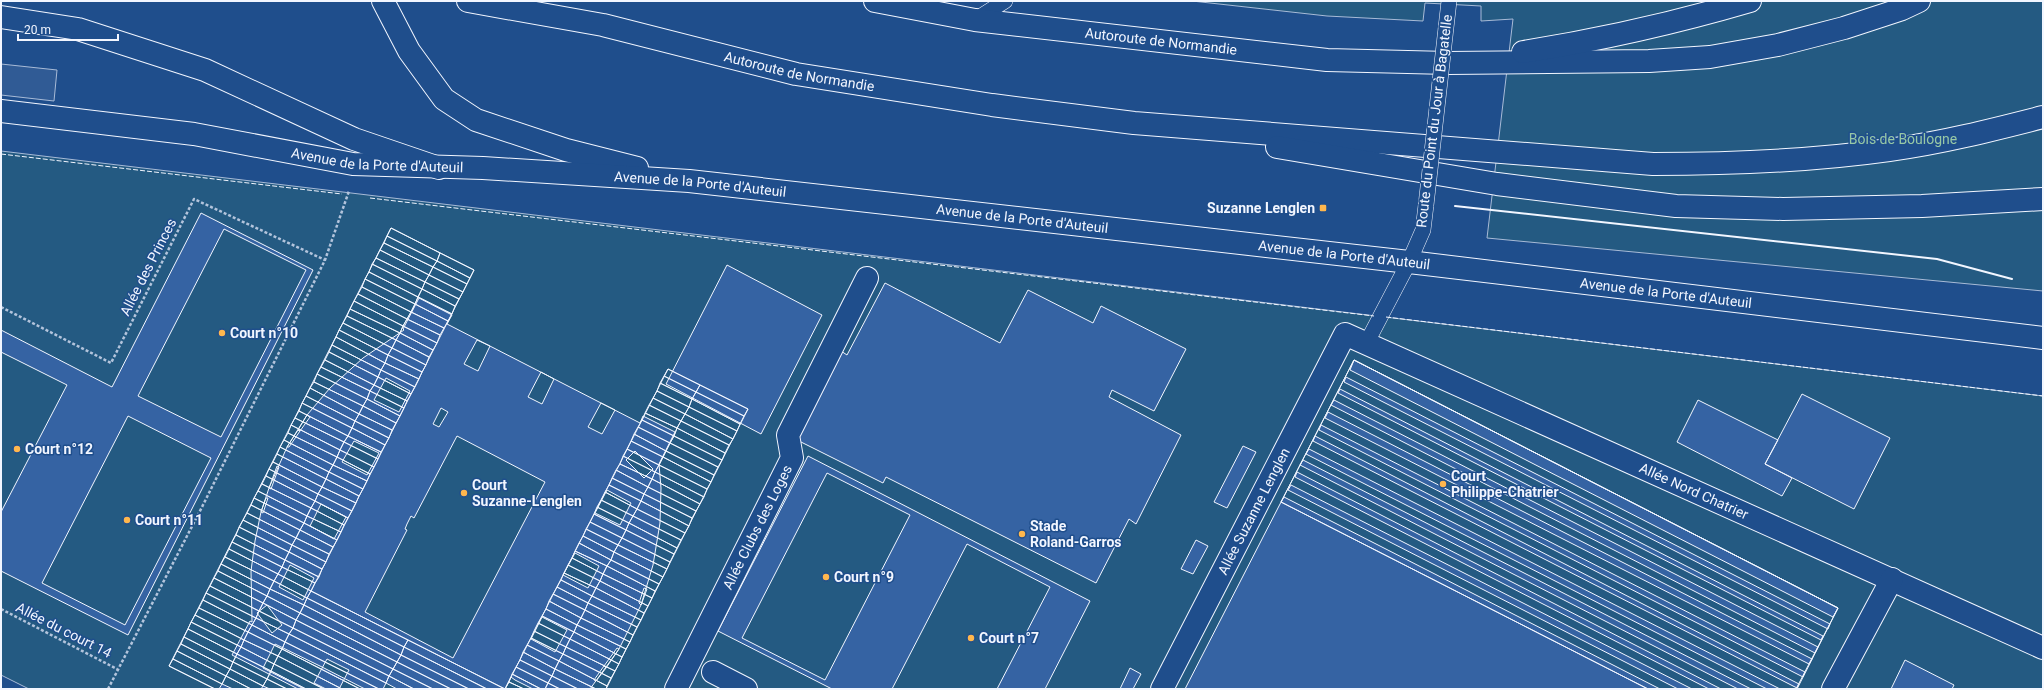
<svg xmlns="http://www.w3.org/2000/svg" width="2044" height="690" viewBox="0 0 2044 690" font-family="Roboto,sans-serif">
<rect width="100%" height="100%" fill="#1f4e8c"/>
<path fill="#245a82" stroke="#a8bbd7" d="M 1192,1 L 2043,1 L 2043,291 L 1487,238 L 1513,19 L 1481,21 L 1481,6 L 1425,3 L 1423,21 L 1327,16 Z
M 1,151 L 2043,396 L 2043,689 L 29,689 L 1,675 Z"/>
<path fill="#305b95" stroke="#a8bbd7" d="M 1,64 L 57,70 L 54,101 L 1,95 Z"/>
<path fill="#3563a3" stroke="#f2f6ff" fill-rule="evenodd" d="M 201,213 L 313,270 L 128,635 L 1,571 L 1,512 L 67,385 L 1,352 L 1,330 L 112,387 ZM 224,229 L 306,270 L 221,437 L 138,396 ZM 128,416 L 211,458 L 125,625 L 42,583 Z
M 391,228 L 474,270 L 311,591 L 505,689 L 215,689 L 169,666 Z
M 391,228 L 440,253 L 437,261 L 387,236 Z
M 387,236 L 437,261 L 433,267 L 384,243 Z
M 384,243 L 433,267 L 429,275 L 380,250 Z
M 380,250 L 429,275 L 425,282 L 376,258 Z
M 440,253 L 474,270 L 470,278 L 437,261 Z
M 376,258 L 425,282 L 422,289 L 372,264 Z
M 437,261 L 470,278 L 467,284 L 433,267 Z
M 372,264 L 422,289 L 418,297 L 369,272 Z
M 727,265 L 822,315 L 761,434 L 666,384 Z
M 433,267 L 467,284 L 463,292 L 429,275 Z
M 369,272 L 418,297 L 415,304 L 365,279 Z
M 429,275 L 463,292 L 459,299 L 425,282 Z
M 365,279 L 415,304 L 411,312 L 362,287 Z
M 425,282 L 459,299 L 455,306 L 422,289 Z
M 885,283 L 1000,343 L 1028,290 L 1093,323 L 1101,306 L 1186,349 L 1154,411 L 1112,390 L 1109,397 L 1181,435 L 1136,524 L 1129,519 L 1096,583 L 886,477 L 883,483 L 795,439 L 841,351 L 847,355 Z
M 362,287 L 411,312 L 407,319 L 358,294 Z
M 422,289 L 455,306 L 452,314 L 418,297 Z
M 358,294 L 407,319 L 403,326 L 354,301 Z
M 418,297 L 452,314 L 448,321 L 415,304 Z
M 419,298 L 452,315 L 447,324 L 640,423 L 643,416 L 675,432 L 659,464 L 661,488 L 660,523 L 653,565 L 641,605 L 619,649 L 590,689 L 298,689 L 232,655 L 250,621 L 252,622 L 251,571 L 255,541 L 261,512 L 269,488 L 287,447 L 307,415 L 330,388 L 363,358 L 404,330 L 403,329 ZM 457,436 L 545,482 L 453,658 L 365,612 L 407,530 L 405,529 L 407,524 L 411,516 L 414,518 Z
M 354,301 L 403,326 L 400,333 L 350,309 Z
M 415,304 L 448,321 L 444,328 L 411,312 Z
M 350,309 L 400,333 L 396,340 L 347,316 Z
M 411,312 L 444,328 L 440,335 L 407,319 Z
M 347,316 L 396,340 L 392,348 L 343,323 Z
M 407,319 L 440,335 L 437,343 L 403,326 Z
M 343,323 L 392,348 L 388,355 L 339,330 Z
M 403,326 L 437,343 L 433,350 L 400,333 Z
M 339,330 L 388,355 L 385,363 L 336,337 Z
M 400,333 L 433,350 L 429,357 L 396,340 Z
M 336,337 L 385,363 L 381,370 L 332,345 Z
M 396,340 L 429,357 L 426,365 L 392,348 Z
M 477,340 L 490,346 L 478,371 L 464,364 Z
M 332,345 L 381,370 L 378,377 L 329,352 Z
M 392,348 L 426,365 L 422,372 L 388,355 Z
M 329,352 L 378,377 L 374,385 L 325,360 Z
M 388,355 L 422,372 L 419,379 L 385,363 Z
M 325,360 L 374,385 L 370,391 L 321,367 Z
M 1354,360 L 1838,608 L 1796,689 L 1185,689 Z
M 1354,360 L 1838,608 L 1797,689 L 1648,689 L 1281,502 Z
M 1354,360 L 1838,608 L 1833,617 L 1350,370 Z
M 385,363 L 419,379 L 415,387 L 381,370 Z
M 321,367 L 370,391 L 367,399 L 317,374 Z
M 668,369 L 748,409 L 606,689 L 505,689 Z
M 668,369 L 700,385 L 696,392 L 664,376 Z
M 381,370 L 415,387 L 411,394 L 378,377 Z
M 541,372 L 554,379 L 542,404 L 528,397 Z
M 317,374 L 367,399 L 363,406 L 314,382 Z
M 664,376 L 696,392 L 692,399 L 660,383 Z
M 378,377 L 411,394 L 407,401 L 374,385 Z
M 1346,377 L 1830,624 L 1828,629 L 1344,382 Z
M 386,378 L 410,391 L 399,412 L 374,400 Z
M 314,382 L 363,406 L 359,414 L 310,388 Z
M 660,383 L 692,399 L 689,407 L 657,391 Z
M 374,385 L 407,401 L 404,408 L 370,391 Z
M 700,385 L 748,409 L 744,416 L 696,392 Z
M 310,388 L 359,414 L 355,421 L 306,396 Z
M 1340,389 L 1823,636 L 1821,640 L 1338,393 Z
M 370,391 L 404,408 L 400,416 L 367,399 Z
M 657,391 L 689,407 L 685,414 L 653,398 Z
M 696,392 L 744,416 L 740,424 L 692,399 Z
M 1802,394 L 1890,438 L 1854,509 L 1765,464 Z
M 306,396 L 355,421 L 352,428 L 302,403 Z
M 653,398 L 685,414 L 681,421 L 649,405 Z
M 367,399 L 400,416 L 396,423 L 363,406 Z
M 692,399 L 740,424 L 737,431 L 689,407 Z
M 1334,400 L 1818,647 L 1815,653 L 1331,405 Z
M 1698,400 L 1778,440 L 1765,464 L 1792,478 L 1782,496 L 1677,442 Z
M 302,403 L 352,428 L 348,436 L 299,411 Z
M 601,403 L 615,410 L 602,434 L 588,427 Z
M 649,405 L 681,421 L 677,428 L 645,413 Z
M 363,406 L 396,423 L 392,430 L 359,414 Z
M 689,407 L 737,431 L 733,439 L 685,414 Z
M 441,408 L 448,412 L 439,427 L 433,424 Z
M 299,411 L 348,436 L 344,442 L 295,418 Z
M 1328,412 L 1812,659 L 1809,664 L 1325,418 Z
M 645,413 L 677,428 L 674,436 L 642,420 Z
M 359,414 L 392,430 L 389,438 L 355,421 Z
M 685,414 L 733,439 L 729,445 L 681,421 Z
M 307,415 L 310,417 L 300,431 L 298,430 Z
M 295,418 L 344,442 L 340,450 L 291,425 Z
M 642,420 L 674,436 L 670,443 L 638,427 Z
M 355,421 L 389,438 L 385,445 L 352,428 Z
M 681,421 L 729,445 L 725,453 L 677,428 Z
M 291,425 L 340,450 L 337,457 L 288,433 Z
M 1321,425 L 1805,672 L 1803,677 L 1319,430 Z
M 638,427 L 670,443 L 666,451 L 634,434 Z
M 352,428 L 385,445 L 381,452 L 348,436 Z
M 677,428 L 725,453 L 722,460 L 674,436 Z
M 298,430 L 300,431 L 289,447 L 287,447 Z
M 288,433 L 337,457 L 333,465 L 284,440 Z
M 634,434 L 666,451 L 663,457 L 631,441 Z
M 348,436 L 381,452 L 378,459 L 344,442 Z
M 674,436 L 722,460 L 718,467 L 670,443 Z
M 1315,436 L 1799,684 L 1797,688 L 1313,441 Z
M 284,440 L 333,465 L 329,472 L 280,447 Z
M 354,441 L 379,453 L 367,475 L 342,462 Z
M 631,441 L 663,457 L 659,465 L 627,449 Z
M 344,442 L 378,459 L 374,467 L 340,450 Z
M 670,443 L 718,467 L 714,475 L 666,451 Z
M 1243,446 L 1256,452 L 1227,508 L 1214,502 Z
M 280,447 L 329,472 L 326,479 L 277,454 Z
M 627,449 L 659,465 L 655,472 L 623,456 Z
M 1309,449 L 1780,689 L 1767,689 L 1306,454 Z
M 340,450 L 374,467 L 370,474 L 337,457 Z
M 635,451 L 653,469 L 644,478 L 626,460 Z
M 666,451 L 714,475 L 711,482 L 663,457 Z
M 277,454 L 326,479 L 322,487 L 273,462 Z
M 623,456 L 655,472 L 652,479 L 620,464 Z
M 808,456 L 1090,601 L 1045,689 L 997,689 L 1050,587 L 967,544 L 892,689 L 832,689 L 718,631 ZM 827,473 L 910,515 L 825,680 L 742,638 Z
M 337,457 L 370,474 L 367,481 L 333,465 Z
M 663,457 L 711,482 L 707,489 L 659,465 Z
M 1303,460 L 1751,689 L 1738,689 L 1300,465 Z
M 273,462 L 322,487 L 318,494 L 269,469 Z
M 620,464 L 652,479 L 648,487 L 616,470 Z
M 333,465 L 367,481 L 363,489 L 329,472 Z
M 659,465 L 707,489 L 704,497 L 655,472 Z
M 277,466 L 279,467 L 271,489 L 269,488 Z
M 269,469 L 318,494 L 315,501 L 266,476 Z
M 616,470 L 648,487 L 644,494 L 612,478 Z
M 329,472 L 363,489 L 359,496 L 326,479 Z
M 655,472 L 704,497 L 700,504 L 652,479 Z
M 1297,472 L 1721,689 L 1709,689 L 1295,477 Z
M 266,476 L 315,501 L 311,508 L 262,484 Z
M 612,478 L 644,494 L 641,501 L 609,485 Z
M 326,479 L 359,496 L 356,503 L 322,487 Z
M 652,479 L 700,504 L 696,511 L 648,487 Z
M 262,484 L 311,508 L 307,516 L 258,491 Z
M 609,485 L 641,501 L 637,509 L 605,492 Z
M 1291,485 L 1692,689 L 1678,689 L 1288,490 Z
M 322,487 L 356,503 L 352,511 L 318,494 Z
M 648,487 L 696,511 L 692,518 L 644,494 Z
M 607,490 L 631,503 L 620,525 L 595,513 Z
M 258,491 L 307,516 L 304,523 L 254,498 Z
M 605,492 L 637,509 L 633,516 L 601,500 Z
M 318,494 L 352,511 L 348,518 L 315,501 Z
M 644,494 L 692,518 L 689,526 L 641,501 Z
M 1284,497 L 1660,689 L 1648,689 L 1281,502 Z
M 254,498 L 304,523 L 300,530 L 251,505 Z
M 266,498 L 268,498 L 263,513 L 261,512 Z
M 601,500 L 633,516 L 629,523 L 597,507 Z
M 315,501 L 348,518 L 344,525 L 311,508 Z
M 641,501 L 689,526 L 685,533 L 637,509 Z
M 321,504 L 346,517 L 334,539 L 310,526 Z
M 251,505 L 300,530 L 296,538 L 247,513 Z
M 597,507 L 629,523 L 626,530 L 594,514 Z
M 311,508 L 344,525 L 341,532 L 307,516 Z
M 637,509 L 685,533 L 681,540 L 633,516 Z
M 247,513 L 296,538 L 292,545 L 243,520 Z
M 594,514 L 626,530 L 622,538 L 590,522 Z
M 307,516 L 341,532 L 337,540 L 304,523 Z
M 633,516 L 681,540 L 677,548 L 629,523 Z
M 243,520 L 292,545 L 289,552 L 239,527 Z
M 590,522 L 622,538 L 618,545 L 586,529 Z
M 304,523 L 337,540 L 333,547 L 300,530 Z
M 629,523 L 677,548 L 674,554 L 626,530 Z
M 239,527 L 289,552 L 285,560 L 236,535 Z
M 586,529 L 618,545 L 614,552 L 583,536 Z
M 300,530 L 333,547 L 329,554 L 296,538 Z
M 626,530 L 674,554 L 670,562 L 622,538 Z
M 236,535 L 285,560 L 282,567 L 232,542 Z
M 583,536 L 614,552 L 611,560 L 579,543 Z
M 296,538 L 329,554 L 326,562 L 292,545 Z
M 622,538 L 670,562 L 667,569 L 618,545 Z
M 1196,540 L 1208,546 L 1193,574 L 1181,569 Z
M 232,542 L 282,567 L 278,574 L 229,549 Z
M 579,543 L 611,560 L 607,566 L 575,551 Z
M 292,545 L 326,562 L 322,569 L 289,552 Z
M 618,545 L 667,569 L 663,577 L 614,552 Z
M 229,549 L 278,574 L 274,581 L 225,557 Z
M 575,551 L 607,566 L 603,574 L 572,558 Z
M 289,552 L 322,569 L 319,577 L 285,560 Z
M 614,552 L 663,577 L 659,584 L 611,560 Z
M 575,553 L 599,566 L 588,588 L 563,575 Z
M 225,557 L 274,581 L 270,589 L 221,564 Z
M 572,558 L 603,574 L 600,581 L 568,565 Z
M 285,560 L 319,577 L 315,583 L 282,567 Z
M 611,560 L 659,584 L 655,591 L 607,566 Z
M 221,564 L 270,589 L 267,596 L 218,571 Z
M 290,565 L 314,578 L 303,600 L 279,587 Z
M 568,565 L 600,581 L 596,588 L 564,573 Z
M 607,566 L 655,591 L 652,598 L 603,574 Z
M 282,567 L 315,583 L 311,591 L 278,574 Z
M 218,571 L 267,596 L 263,603 L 214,578 Z
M 564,573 L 596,588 L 592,596 L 561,580 Z
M 278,574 L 311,591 L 307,598 L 274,581 Z
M 603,574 L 652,598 L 648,606 L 600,581 Z
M 214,578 L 263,603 L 259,611 L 210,586 Z
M 561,580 L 592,596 L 588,603 L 557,587 Z
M 274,581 L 307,598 L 304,605 L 270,589 Z
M 600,581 L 648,606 L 644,613 L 596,588 Z
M 210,586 L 259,611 L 256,618 L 206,593 Z
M 557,587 L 588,603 L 585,610 L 553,594 Z
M 596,588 L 644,613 L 641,620 L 592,596 Z
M 644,588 L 647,589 L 641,605 L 639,603 Z
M 270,589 L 304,605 L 300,613 L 267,596 Z
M 311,591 L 408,640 L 404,647 L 307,598 Z
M 206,593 L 256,618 L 252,625 L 203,600 Z
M 553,594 L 585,610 L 581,618 L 549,601 Z
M 267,596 L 300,613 L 296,620 L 263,603 Z
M 592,596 L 641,620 L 637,627 L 588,603 Z
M 307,598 L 404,647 L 401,655 L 304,605 Z
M 203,600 L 252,625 L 248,632 L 199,608 Z
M 549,601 L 581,618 L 577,625 L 546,609 Z
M 263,603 L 296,620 L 293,628 L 259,611 Z
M 588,603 L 637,627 L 633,635 L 585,610 Z
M 267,605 L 282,625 L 272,633 L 257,613 Z
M 304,605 L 401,655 L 397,662 L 300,613 Z
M 199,608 L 248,632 L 244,640 L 195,615 Z
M 546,609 L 577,625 L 574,632 L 542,616 Z
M 585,610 L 633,635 L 630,642 L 581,618 Z
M 259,611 L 293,628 L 289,634 L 256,618 Z
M 300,613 L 397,662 L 393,669 L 296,620 Z
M 195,615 L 244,640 L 241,647 L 191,622 Z
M 542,616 L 574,632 L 570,639 L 538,623 Z
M 542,617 L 567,630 L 555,652 L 531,639 Z
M 256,618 L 289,634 L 285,642 L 252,625 Z
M 581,618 L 630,642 L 626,649 L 577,625 Z
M 296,620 L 393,669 L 389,676 L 293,628 Z
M 191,622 L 241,647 L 237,654 L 188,629 Z
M 538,623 L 570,639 L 566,647 L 534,631 Z
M 252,625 L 285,642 L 282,649 L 248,632 Z
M 577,625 L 626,649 L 622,657 L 574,632 Z
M 293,628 L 389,676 L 386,683 L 289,634 Z
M 188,629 L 237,654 L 233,662 L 184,637 Z
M 534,631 L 566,647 L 563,654 L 531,638 Z
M 248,632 L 282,649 L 278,656 L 244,640 Z
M 574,632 L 622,657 L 619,664 L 570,639 Z
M 289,634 L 386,683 L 383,689 L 379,689 L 285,642 Z
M 184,637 L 233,662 L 230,669 L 181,644 Z
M 531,638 L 563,654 L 559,661 L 527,645 Z
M 570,639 L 619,664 L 615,671 L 566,647 Z
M 244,640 L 278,656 L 274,664 L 241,647 Z
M 408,640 L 505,689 L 487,689 L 404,647 Z
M 285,642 L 379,689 L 360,689 L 282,649 Z
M 181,644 L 230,669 L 226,676 L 177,651 Z
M 275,644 L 322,667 L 365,689 L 304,689 L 263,668 Z
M 527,645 L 559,661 L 555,669 L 523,652 Z
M 241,647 L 274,664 L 271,671 L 237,654 Z
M 404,647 L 487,689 L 469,689 L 401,655 Z
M 566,647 L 615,671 L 611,678 L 563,654 Z
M 617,648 L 619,649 L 606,668 L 604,666 Z
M 282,649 L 360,689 L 342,689 L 278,656 Z
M 177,651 L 226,676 L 222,684 L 173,659 Z
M 523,652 L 555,669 L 552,676 L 520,660 Z
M 237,654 L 271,671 L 267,679 L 233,662 Z
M 563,654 L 611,678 L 607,686 L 559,661 Z
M 401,655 L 469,689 L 451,689 L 397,662 Z
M 278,656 L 342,689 L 324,689 L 274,664 Z
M 173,659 L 222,684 L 219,689 L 215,689 L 169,666 Z
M 327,659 L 349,670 L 339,689 L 326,689 L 314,683 Z
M 520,660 L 552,676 L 548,683 L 516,667 Z
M 1905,660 L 1954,685 L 1952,689 L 1891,689 Z
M 559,661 L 607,686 L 606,689 L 596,689 L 555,669 Z
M 233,662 L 267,679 L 263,686 L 230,669 Z
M 397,662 L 451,689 L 433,689 L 393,669 Z
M 274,664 L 324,689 L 306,689 L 271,671 Z
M 604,666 L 606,668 L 596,681 L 594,680 Z
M 516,667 L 548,683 L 545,689 L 541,689 L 512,674 Z
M 1130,668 L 1141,674 L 1133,689 L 1120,689 Z
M 230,669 L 263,686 L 261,689 L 251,689 L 226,676 Z
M 393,669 L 433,689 L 414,689 L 389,676 Z
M 555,669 L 596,689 L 578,689 L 552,676 Z
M 271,671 L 306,689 L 287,689 L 267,679 Z
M 512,674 L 541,689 L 524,689 L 509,682 Z
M 226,676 L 251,689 L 233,689 L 222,684 Z
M 389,676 L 414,689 L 397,689 L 386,683 Z
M 552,676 L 578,689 L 560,689 L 548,683 Z
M 511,677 L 515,680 L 533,689 L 505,689 Z
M 267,679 L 287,689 L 270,689 L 263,686 Z
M 509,682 L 524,689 L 505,689 Z
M 548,683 L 560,689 L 545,689 Z"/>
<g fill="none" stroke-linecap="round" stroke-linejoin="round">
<g stroke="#f2f6ff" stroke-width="16">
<path id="lane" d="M 975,20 L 1005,1
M 1366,344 L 1409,262 L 1423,230 L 1426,205"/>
</g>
<g stroke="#f2f6ff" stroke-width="24">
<g id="street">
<path d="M 713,672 L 746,689"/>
<path id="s1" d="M 676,689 L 792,458 L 788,435 L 867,278"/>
<path id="s2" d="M 1162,689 L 1345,334 L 2043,648"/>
<path d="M 1833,689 L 1892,579"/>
</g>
</g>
<g stroke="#f2f6ff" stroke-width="24">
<g id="secondary">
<path d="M 383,1 L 409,51 L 444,99 L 476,120 L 566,150 L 637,168"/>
<path id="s3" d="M 1,111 L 194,134 L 353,164 L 483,168 L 689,181 L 1409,262 L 2043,338"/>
</g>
</g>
<g stroke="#f2f6ff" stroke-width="24">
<g id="highway">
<path id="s4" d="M 468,1 L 603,25 L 796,74 L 992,105 L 1134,123 L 1653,164 C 1732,164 1811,161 1889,150 C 1941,143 1992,130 2043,117"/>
<path id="s5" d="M 875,1 L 975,20 L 1327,60 L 1448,63 L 1649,61 L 1710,57 L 1778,45 L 1844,28 L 1902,9 L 1919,1"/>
<path d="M 1,17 L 78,29 L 205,70 L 354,139 L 439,168"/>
<path d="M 1523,52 C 1599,40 1675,23 1750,1"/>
<path d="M 1277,147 L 1497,184 L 1676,206 L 1783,209 L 1922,206 L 2043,199"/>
</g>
</g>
<path stroke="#b3c4dc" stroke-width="2.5" stroke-dasharray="3 2" stroke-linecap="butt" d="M 1,307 L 111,363 L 194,199 L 325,260
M 1,609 L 117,669
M 108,689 L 202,507 L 325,260 L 349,191"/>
<use href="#lane" stroke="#1f4e8c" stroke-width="15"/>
<use href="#street" stroke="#1f4e8c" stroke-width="22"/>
<use href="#secondary" stroke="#1f4e8c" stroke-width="22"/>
<use href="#highway" stroke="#1f4e8c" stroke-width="22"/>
<g stroke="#f2f6ff" stroke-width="16" stroke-linecap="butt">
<path id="lane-bridge" d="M 1426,205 L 1449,1"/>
</g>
<use href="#lane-bridge" stroke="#1f4e8c" stroke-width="15"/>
<path stroke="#f2f6ff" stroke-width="1" stroke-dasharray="5 2" stroke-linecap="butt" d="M 1,154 L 342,194
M 370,198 L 1374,316
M 1386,317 L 2043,396"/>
<path stroke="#f2f6ff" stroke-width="2" d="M 1455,206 L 1937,259 L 2012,279"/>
</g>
<g fill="#ffb74d" stroke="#1f4e8c" stroke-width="1.5">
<rect x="1319" y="204" width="8" height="8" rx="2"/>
<circle cx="222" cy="333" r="4"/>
<circle cx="17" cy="449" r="4"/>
<circle cx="1443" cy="484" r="4"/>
<circle cx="464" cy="493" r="4"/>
<circle cx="127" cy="520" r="4"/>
<circle cx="1022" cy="534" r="4"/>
<circle cx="826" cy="577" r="4"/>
<circle cx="971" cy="638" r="4"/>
</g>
<g text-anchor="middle" stroke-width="3" stroke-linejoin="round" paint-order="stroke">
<g font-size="14" fill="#f2f6ff" stroke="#1f4e8c">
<text dy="5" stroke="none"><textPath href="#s5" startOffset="289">Autoroute de Normandie</textPath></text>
<text dy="5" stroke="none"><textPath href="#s4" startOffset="339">Autoroute de Normandie</textPath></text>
<text transform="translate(1434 121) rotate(-83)" y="5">Route du Point du Jour à Bagatelle</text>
<text dy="5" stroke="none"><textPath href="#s3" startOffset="380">Avenue de la Porte d'Auteuil</textPath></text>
<text dy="5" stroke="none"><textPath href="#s3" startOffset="704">Avenue de la Porte d'Auteuil</textPath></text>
<text dy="5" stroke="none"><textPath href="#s3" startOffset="1028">Avenue de la Porte d'Auteuil</textPath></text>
<text dy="5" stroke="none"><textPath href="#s3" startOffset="1352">Avenue de la Porte d'Auteuil</textPath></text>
<text transform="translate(148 267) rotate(-63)" y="5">Allée des Princes</text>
<text dy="5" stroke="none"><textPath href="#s3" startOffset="1676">Avenue de la Porte d'Auteuil</textPath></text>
<text dy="5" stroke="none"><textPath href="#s2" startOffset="782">Allée Nord Chatrier</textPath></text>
<text dy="5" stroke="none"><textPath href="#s2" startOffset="200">Allée Suzanne Lenglen</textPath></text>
<text dy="5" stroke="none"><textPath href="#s1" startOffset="181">Allée Clubs des Loges</textPath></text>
<text transform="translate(64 630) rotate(27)" y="5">Allée du court 14</text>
</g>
<g font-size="14" fill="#97c8a6" stroke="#1f4e8c">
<text x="1903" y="144">Bois de Boulogne</text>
</g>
<g font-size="14" font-weight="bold" fill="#f2f6ff" stroke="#1f4e8c" text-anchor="start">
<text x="1315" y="213" text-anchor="end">Suzanne Lenglen</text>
<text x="230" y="338">Court n°10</text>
<text x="25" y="454">Court n°12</text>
<text x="1451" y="481">Court<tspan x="1451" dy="16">Philippe-Chatrier</tspan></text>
<text x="472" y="490">Court<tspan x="472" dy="16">Suzanne-Lenglen</tspan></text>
<text x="135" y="525">Court n°11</text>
<text x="1030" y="531">Stade<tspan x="1030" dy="16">Roland-Garros</tspan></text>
<text x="834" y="582">Court n°9</text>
<text x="979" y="643">Court n°7</text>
</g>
</g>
<rect width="2044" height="690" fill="none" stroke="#f2f6ff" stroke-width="4"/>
<path d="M18 34v6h100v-6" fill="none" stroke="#f2f6ff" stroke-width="2"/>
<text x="24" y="34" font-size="12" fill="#f2f6ff" stroke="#1f4e8c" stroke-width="3" paint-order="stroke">20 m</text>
</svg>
